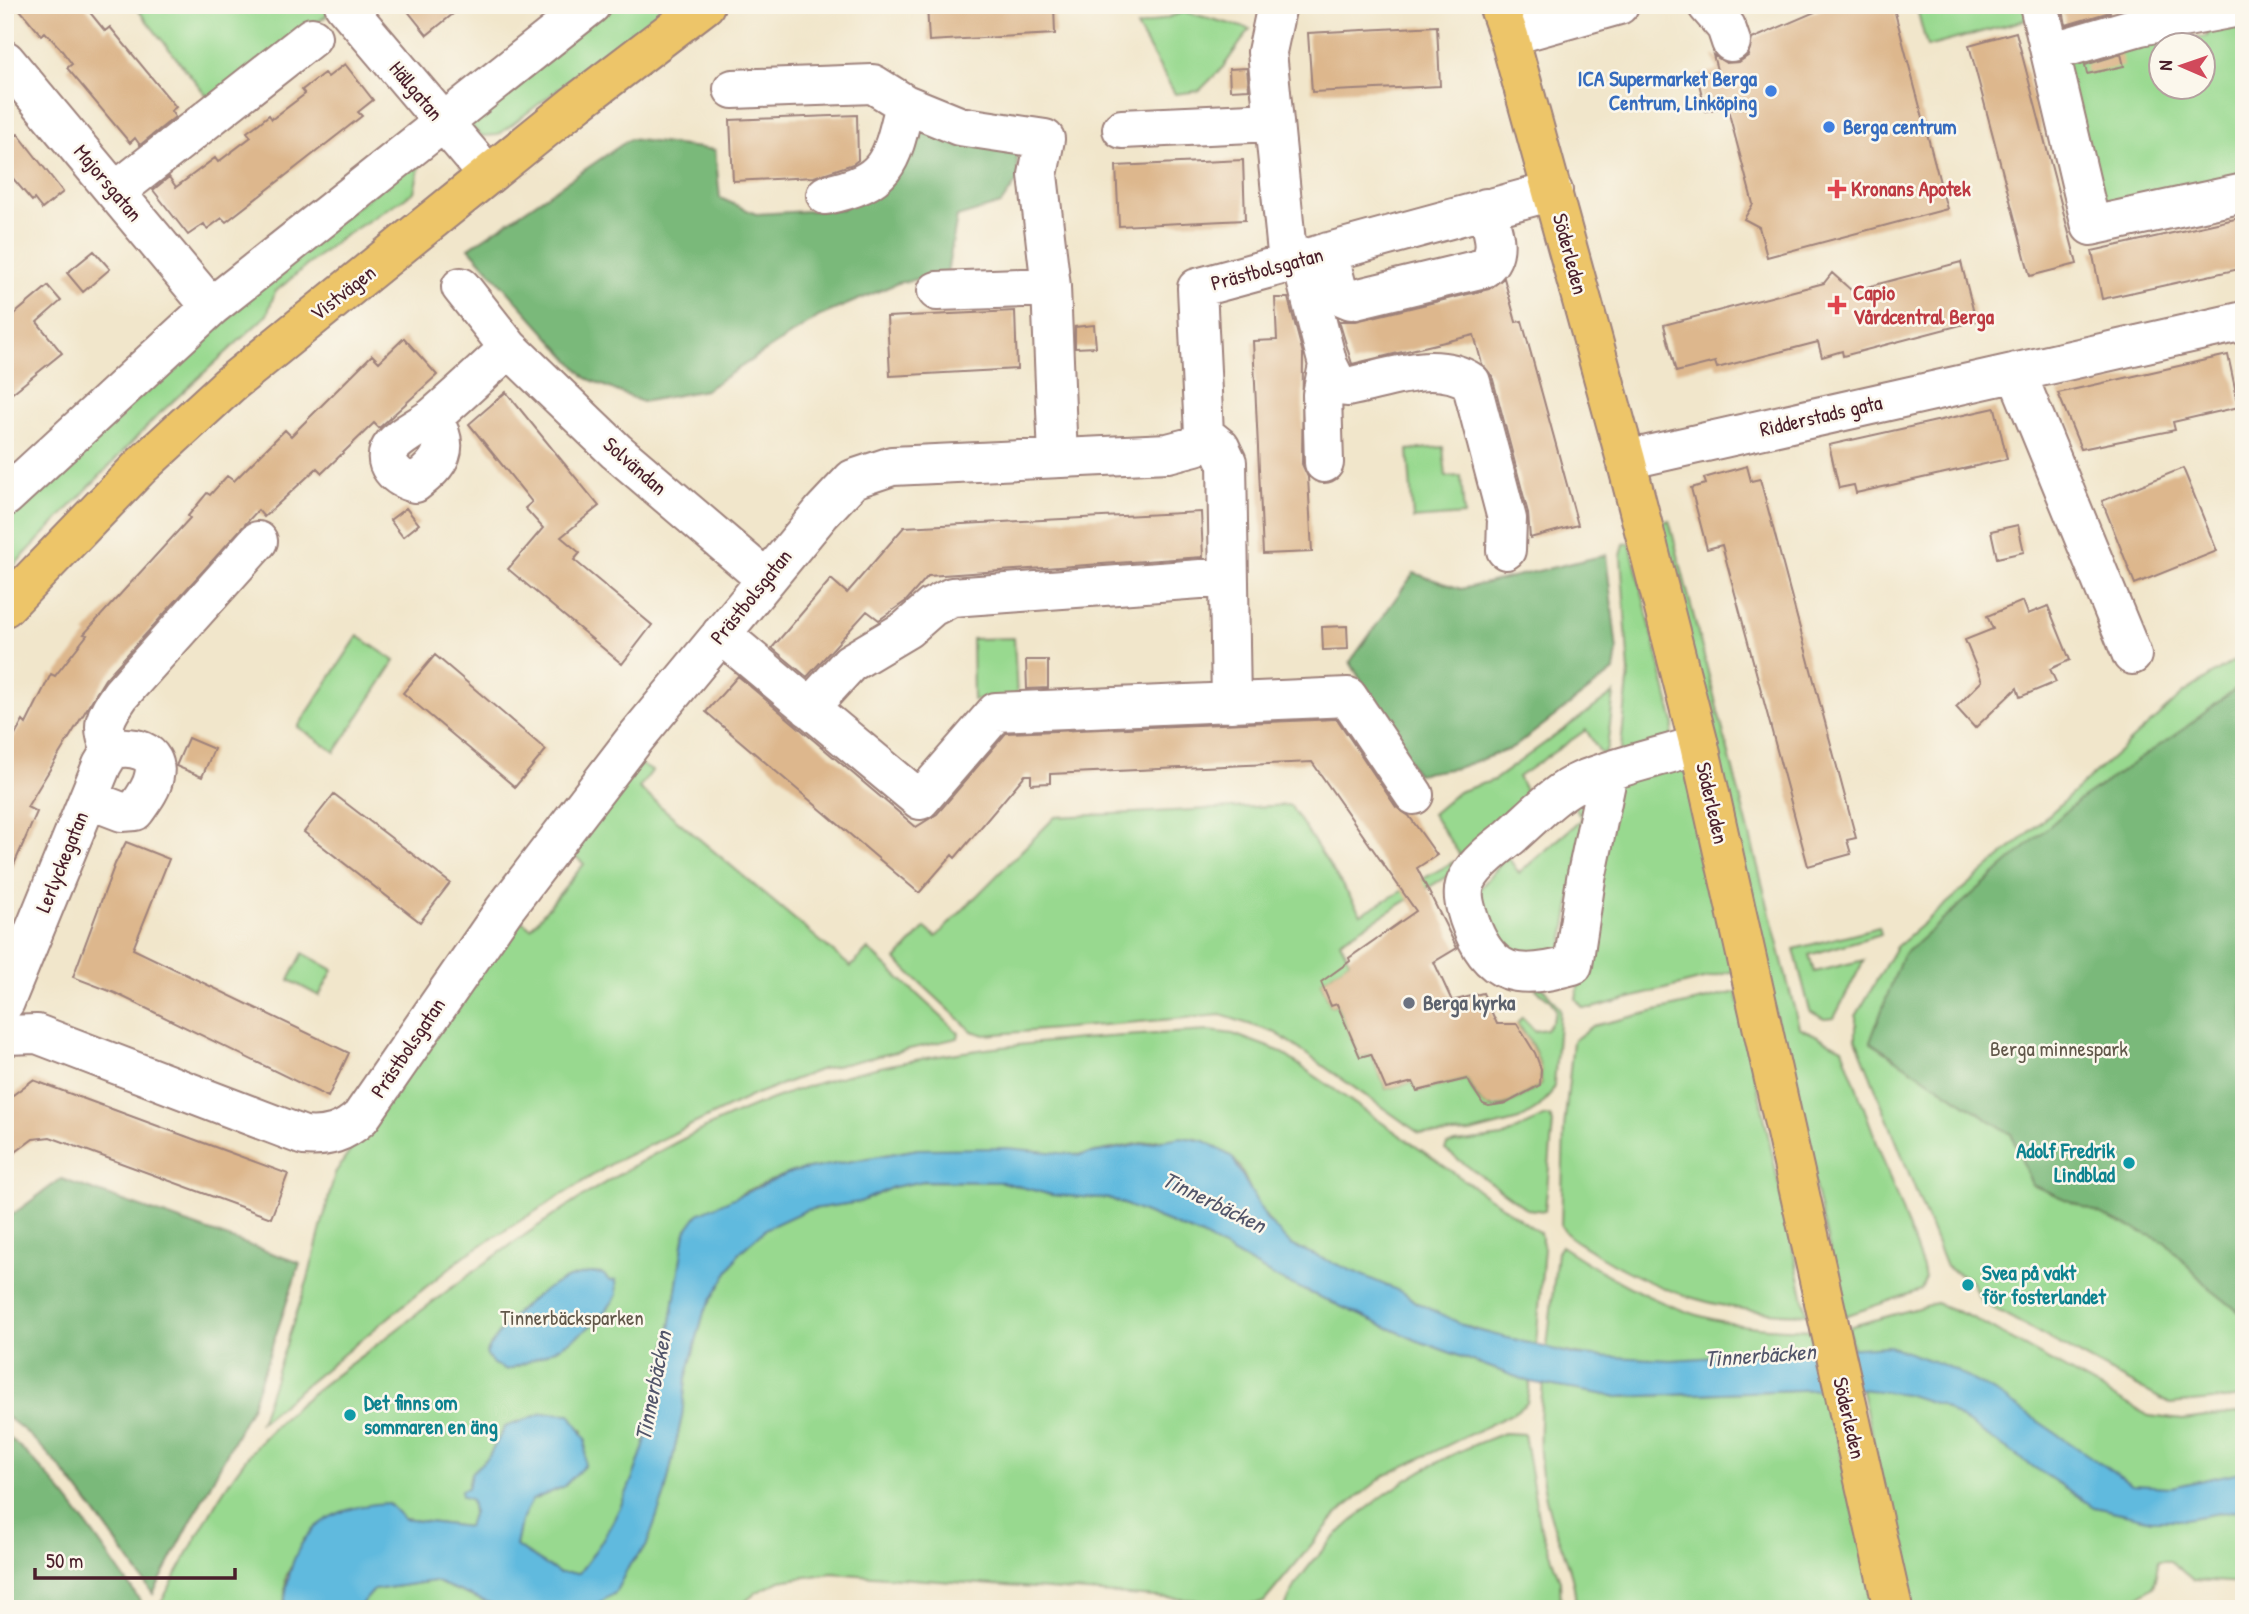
<svg xmlns="http://www.w3.org/2000/svg" width="2249" height="1614" viewBox="0 0 2249 1614" font-family="'Patrick Hand',sans-serif">
<rect width="100%" height="100%" fill="#fbf7ec"/>
<filter id="ink" filterUnits="userSpaceOnUse"><feTurbulence type="fractalNoise" baseFrequency=".0143" numOctaves="2"/><feDisplacementMap in="SourceGraphic" scale="14" xChannelSelector="R" yChannelSelector="G"/><feConvolveMatrix kernelMatrix="1 2 1 2 8 2 1 2 1" color-interpolation-filters="sRGB"/></filter>
<filter id="wash" filterUnits="userSpaceOnUse"><feTurbulence type="fractalNoise" baseFrequency=".00686" numOctaves="4" result="noise"/><feDisplacementMap in="SourceGraphic" scale="28" xChannelSelector="R" yChannelSelector="G"/><feGaussianBlur stdDeviation="1.57" result="paint"/><feColorMatrix in="noise" values="0 0 0 0 0 0 0 0 0 0 0 0 0 0 0 0 0 1.4 0 .05"/><feComposite in="paint" operator="in"/></filter>
<g filter="url(#wash)">
<rect width="100%" height="100%" fill="#f1e6cb"/>
<path fill="#98d98f" stroke="#717c5d" stroke-width="2" fill-rule="evenodd" d="M 134,5 L 328,5 L 333,11 L 210,100 Z
M 603,5 L 669,5 L 498,135 L 482,136 L 471,127 L 475,108 Z
M 1916,5 L 2025,5 L 2029,19 L 1927,47 Z
M 1185,12 L 1250,29 L 1223,67 L 1199,91 L 1175,94 L 1137,27 Z
M 2237,21 L 2244,54 L 2244,187 L 2096,210 L 2062,60 L 2176,32 L 2187,40 L 2208,36 L 2206,23 ZM 2162,46 L 2204,46 L 2204,88 L 2162,88 Z
M 422,155 L 414,192 L 338,240 L 300,271 L 275,292 L 267,315 L 158,415 L 5,575 L 5,514 L 227,308 Z
M 1443,447 L 1446,477 L 1461,476 L 1464,515 L 1413,519 L 1408,450 Z
M 1669,520 L 1799,1027 L 1842,1048 L 1923,1268 L 1925,1280 L 1921,1290 L 1845,1316 L 1661,523 Z
M 1630,543 L 1674,723 L 1671,736 L 1620,756 L 1629,672 L 1621,556 L 1624,544 Z
M 358,636 L 395,661 L 335,752 L 298,727 Z
M 1014,638 L 1017,698 L 973,700 L 972,639 Z
M 2244,654 L 2244,1397 L 2170,1404 L 1982,1302 L 1971,1280 L 1946,1267 L 1856,1039 L 1856,1016 L 1896,947 L 2023,838 L 2184,693 Z
M 1614,693 L 1607,748 L 1603,757 L 1586,730 L 1518,777 L 1532,803 L 1462,858 L 1432,814 L 1458,792 L 1494,780 Z
M 638,763 L 652,771 L 639,788 L 851,967 L 868,949 L 959,1033 L 958,1038 L 822,1069 L 756,1094 L 616,1161 L 464,1256 L 260,1422 L 308,1279 L 335,1173 L 513,914 L 531,928 L 584,864 L 567,849 Z
M 1677,767 L 1685,772 L 1689,782 L 1734,971 L 1592,1008 L 1583,1008 L 1576,999 L 1608,810 L 1616,784 Z
M 1569,799 L 1589,799 L 1562,949 L 1547,956 L 1506,958 L 1478,891 L 1507,856 L 1519,873 L 1582,819 Z
M 1290,805 L 1361,914 L 1453,862 L 1454,872 L 1340,941 L 1350,961 L 1321,982 L 1331,1006 L 1337,1004 L 1360,1057 L 1371,1054 L 1386,1089 L 1413,1082 L 1418,1091 L 1467,1079 C 1471,1086 1476,1098 1482,1103 C 1497,1116 1527,1093 1540,1085 C 1545,1065 1530,1038 1517,1024 L 1522,1017 L 1535,1031 L 1546,1029 L 1553,1020 L 1556,1010 L 1550,1000 L 1536,989 L 1541,985 L 1560,1009 L 1554,1086 L 1551,1094 L 1538,1108 L 1519,1120 L 1470,1133 L 1436,1135 L 1419,1133 L 1276,1033 L 1221,1015 L 985,1035 L 972,1031 L 896,960 L 925,928 L 936,937 L 1055,817 Z
M 1879,927 L 1881,934 L 1809,955 L 1814,972 L 1864,960 L 1834,1018 L 1824,1019 L 1810,1011 L 1794,949 Z
M 303,953 L 333,970 L 319,996 L 289,980 Z
M 1737,992 L 1807,1314 C 1725,1313 1663,1295 1593,1252 C 1582,1244 1566,1238 1561,1225 L 1564,1129 L 1573,1041 L 1593,1026 Z
M 1209,1031 L 1233,1034 L 1279,1051 L 1540,1233 L 1544,1248 L 1536,1345 C 1490,1334 1442,1324 1404,1293 L 1291,1245 L 1280,1237 L 1256,1202 L 1240,1167 L 1232,1157 L 1205,1141 L 1192,1138 L 1157,1140 L 1081,1155 L 918,1149 L 792,1172 L 744,1192 L 685,1232 C 666,1348 656,1478 579,1573 L 559,1573 L 516,1546 L 521,1521 L 532,1500 L 563,1487 L 585,1465 L 583,1431 L 574,1424 L 505,1427 L 489,1456 L 472,1473 L 469,1488 L 473,1511 L 468,1527 L 404,1519 L 388,1503 L 304,1539 L 286,1577 L 284,1609 L 165,1609 L 161,1602 C 194,1545 222,1480 268,1433 C 304,1396 350,1365 391,1334 C 526,1229 685,1115 854,1073 C 969,1045 1091,1037 1209,1031 Z
M 1545,1116 L 1550,1117 L 1553,1123 L 1545,1211 L 1527,1209 L 1445,1150 L 1447,1145 L 1455,1143 L 1503,1137 Z
M 924,1181 L 1002,1182 L 1052,1195 L 1111,1199 L 1202,1236 L 1277,1278 L 1416,1340 L 1530,1382 L 1527,1403 L 1514,1413 L 1384,1476 L 1337,1514 L 1264,1602 L 1249,1604 L 832,1573 L 780,1581 L 757,1592 L 736,1609 L 588,1609 L 615,1593 L 630,1564 L 646,1547 L 665,1493 L 682,1416 L 686,1379 L 704,1312 L 740,1252 L 767,1228 L 806,1210 L 860,1202 L 893,1187 Z
M 1561,1246 C 1619,1284 1678,1317 1748,1326 C 1769,1329 1791,1329 1812,1330 L 1817,1351 C 1730,1360 1633,1369 1547,1348 L 1557,1252 Z
M 1936,1303 L 1971,1317 L 2149,1416 L 2183,1420 L 2244,1412 L 2244,1583 L 2193,1580 L 2170,1561 L 2159,1561 L 2153,1587 L 2121,1609 L 1909,1609 L 1848,1327 Z
M 1543,1384 L 1618,1397 L 1826,1389 L 1876,1609 L 1575,1609 C 1578,1576 1559,1545 1550,1514 C 1537,1470 1538,1429 1543,1384 Z
M 1504,1433 L 1524,1434 L 1539,1522 L 1560,1581 L 1561,1609 L 1285,1609 C 1292,1586 1307,1568 1322,1551 C 1373,1495 1433,1459 1504,1433 Z
M 434,1581 L 504,1609 L 357,1609 L 374,1590 Z"/>
<path fill="#7ab97a" stroke="#626c52" stroke-width="2" d="M 945,110 L 1015,112 L 1018,180 L 1001,204 L 957,217 L 947,273 L 898,283 L 820,316 L 705,390 L 642,402 L 586,378 L 469,248 L 630,139 L 715,150 L 720,198 L 756,214 L 842,209 L 916,134 Z
M 1606,555 L 1617,651 L 1614,671 L 1513,748 L 1457,768 L 1417,774 L 1350,662 L 1414,573 L 1461,589 Z
M 2244,682 L 2244,1316 L 2209,1288 L 2165,1242 L 2032,1185 L 2011,1134 L 1870,1042 L 1902,956 L 2078,801 L 2185,728 Z
M 61,1179 L 300,1263 L 252,1405 L 153,1594 C 115,1542 58,1450 5,1416 L 5,1220 Z
M 5,1434 C 62,1481 103,1550 146,1609 L 5,1609 Z"/>
<path fill="#60bade" stroke="#556c84" stroke-width="2" d="M 1181,1137 L 1205,1141 L 1232,1157 L 1267,1220 L 1291,1245 L 1404,1293 L 1415,1302 L 1472,1329 L 1576,1355 L 1671,1360 L 1889,1346 L 1949,1367 L 1998,1394 L 2132,1485 L 2172,1487 L 2244,1471 L 2244,1509 L 2180,1520 L 2151,1520 L 2094,1507 L 1940,1405 L 1906,1394 L 1850,1388 L 1618,1397 L 1530,1382 L 1416,1340 L 1277,1278 L 1202,1236 L 1111,1199 L 1052,1195 L 1002,1182 L 924,1181 L 893,1187 L 860,1202 L 806,1210 L 767,1228 L 740,1252 L 704,1312 L 686,1379 L 682,1416 L 665,1493 L 646,1547 L 630,1564 L 615,1593 L 588,1609 L 504,1609 L 434,1581 L 374,1590 L 357,1609 L 284,1609 C 289,1539 317,1507 388,1503 L 404,1519 L 468,1527 L 473,1511 L 471,1500 L 461,1496 L 461,1490 L 468,1488 L 471,1473 L 489,1456 L 505,1427 L 543,1413 L 570,1414 L 586,1439 L 585,1465 L 563,1487 L 532,1500 L 521,1521 L 516,1546 L 559,1573 L 579,1573 C 656,1478 666,1348 685,1232 L 698,1214 L 792,1172 L 918,1149 L 1007,1148 L 1081,1155 Z
M 593,1273 L 603,1274 L 610,1281 L 616,1280 L 617,1295 C 593,1335 548,1355 507,1370 L 493,1364 L 486,1354 C 504,1317 551,1275 593,1273 Z"/>
<g id="blocks">
<path fill="#ddb78d" d="M 16,5 L 84,5 L 105,31 L 110,27 L 176,107 L 171,111 L 175,117 L 140,145 L 135,138 L 130,143 L 67,68 L 72,64 L 59,47 L 45,32 L 41,35 Z
M 403,5 L 464,5 L 427,35 Z
M 927,5 L 1054,5 L 1055,34 L 929,41 Z
M 1831,5 L 1893,5 L 1947,209 L 1767,257 L 1759,227 L 1744,219 L 1753,204 L 1727,106 L 1706,111 L 1697,76 L 1717,70 L 1713,55 L 1726,63 L 1739,62 L 1748,56 L 1752,39 Z
M 2062,5 L 2108,5 L 2110,12 L 2066,25 Z
M 1437,26 L 1440,86 L 1312,92 L 1308,33 Z
M 2016,32 L 2077,264 L 2030,276 L 1969,45 Z
M 2121,54 L 2124,66 L 2087,74 L 2085,65 Z
M 345,64 L 373,100 L 358,112 L 362,116 L 226,222 L 222,218 L 207,229 L 204,224 L 188,235 L 153,190 L 169,177 L 176,187 L 215,158 L 218,162 L 251,137 L 247,132 L 258,124 L 269,115 L 272,119 L 305,94 L 302,90 L 324,73 L 328,77 Z
M 1247,68 L 1249,89 L 1230,90 L 1229,69 Z
M 857,115 L 858,160 L 853,164 L 814,177 L 733,181 L 730,120 Z
M 18,134 L 63,192 L 42,209 L 34,199 L 32,201 L 5,169 L 5,144 Z
M 1243,160 L 1245,220 L 1119,226 L 1116,166 Z
M 2244,217 L 2244,268 L 2102,299 L 2092,251 Z
M 94,251 L 110,269 L 83,292 L 67,273 Z
M 1961,262 L 1976,321 L 1843,356 L 1842,351 L 1822,357 L 1818,342 L 1717,368 L 1715,362 L 1676,372 L 1664,325 L 1824,283 L 1832,273 L 1852,291 Z
M 1504,278 L 1516,322 L 1522,321 L 1578,525 L 1530,538 L 1528,513 L 1492,376 L 1482,364 L 1474,335 L 1352,364 L 1339,321 L 1356,321 L 1489,289 Z
M 48,286 L 61,301 L 37,322 L 62,353 L 5,399 L 5,322 Z
M 1275,298 L 1288,298 L 1303,354 L 1302,464 L 1308,477 L 1312,552 L 1263,554 L 1253,341 L 1277,340 Z
M 1015,311 L 1017,369 L 890,376 L 887,317 Z
M 1094,325 L 1096,347 L 1075,348 L 1075,327 Z
M 404,338 L 437,375 L 379,428 L 374,423 L 322,473 L 317,468 L 264,517 L 258,510 L 105,679 L 27,807 L 37,812 L 5,885 L 5,753 L 23,721 L 26,724 L 51,674 L 55,676 L 87,635 L 84,634 L 190,518 L 188,516 L 207,493 L 210,495 L 227,476 L 234,481 L 285,430 L 291,436 L 372,355 L 379,362 Z
M 2228,355 L 2239,407 L 2173,422 L 2175,430 L 2081,449 L 2058,393 Z
M 506,392 L 599,506 L 561,537 L 580,553 L 574,560 L 652,625 L 622,664 L 508,569 L 543,528 L 525,508 L 532,502 L 469,424 Z
M 1995,408 L 2007,459 L 1856,493 L 1854,485 L 1839,488 L 1829,445 Z
M 1747,466 L 1751,481 L 1760,479 L 1856,838 L 1847,840 L 1851,854 L 1808,866 L 1722,545 L 1707,549 L 1691,488 L 1706,484 L 1704,478 Z
M 2183,468 L 2217,551 L 2135,584 L 2102,501 Z
M 406,508 L 419,524 L 403,537 L 390,520 Z
M 1201,512 L 1203,557 L 928,576 L 906,601 L 879,620 L 867,611 L 807,677 L 772,648 L 831,579 L 847,593 L 904,527 Z
M 2018,525 L 2024,552 L 1997,558 L 1991,531 Z
M 2023,601 L 2028,614 L 2048,606 L 2070,660 L 2050,669 L 2056,682 L 2020,697 L 2017,688 L 1975,728 L 1956,707 L 1982,681 L 1965,640 L 1993,629 L 1987,616 Z
M 1347,626 L 1348,649 L 1323,650 L 1322,627 Z
M 435,655 L 546,750 L 515,787 L 403,693 Z
M 1026,660 L 1048,660 L 1048,688 L 1027,689 Z
M 738,676 L 916,827 L 937,814 L 1006,733 L 1337,719 L 1396,807 L 1409,816 L 1437,855 L 1417,868 L 1457,948 L 1434,962 L 1452,1001 L 1483,993 L 1497,1024 L 1517,1024 L 1535,1053 L 1541,1069 L 1540,1085 L 1507,1103 L 1489,1106 L 1483,1104 L 1467,1079 L 1417,1091 L 1413,1082 L 1386,1089 L 1371,1054 L 1360,1057 L 1337,1004 L 1331,1006 L 1321,982 L 1350,961 L 1349,958 L 1416,911 L 1312,762 L 1050,774 L 1050,783 L 1031,784 L 1031,775 L 1025,775 L 955,858 L 952,855 L 919,893 L 706,712 Z
M 188,738 L 214,749 L 202,777 L 176,766 Z
M 334,794 L 450,883 L 420,922 L 304,832 Z
M 126,842 L 169,859 L 133,949 L 349,1053 L 328,1097 L 115,993 L 73,977 L 115,864 Z
M 33,1080 L 288,1174 L 271,1218 L 50,1137 L 33,1139 L 5,1160 L 5,1101 Z"/>
</g>
</g>
<g filter="url(#ink)">
<use href="#blocks" fill-opacity="0" stroke="#9e827b" stroke-width="2"/>
<g fill="none" stroke-linecap="round" stroke-linejoin="round">
<g stroke="#9e827b" stroke-width="42">
<path id="minor" d="M 344,5 L 488,175
M 1277,5 L 1267,52 L 1288,263
M 1707,5 L 1726,27 L 1731,42
M 2039,5 L 2091,226 L 2244,193
M 1509,36 L 1619,5
M 2050,52 L 2140,26 L 2244,6
M 5,60 L 211,307
M 733,89 L 873,84 L 905,104 L 959,126 L 1045,139 L 1038,175 L 1051,287 L 1058,458
M 1122,129 L 1273,122
M 115,192 L 312,37
M 826,195 C 888,182 891,163 905,104
M 1328,252 L 1339,295 L 1351,300 L 1484,268 C 1503,252 1492,229 1486,208
M 1301,260 L 1328,365 L 1336,381 L 1347,387 C 1386,380 1435,358 1471,382 L 1507,519 L 1506,550
M 461,287 L 509,348 L 616,451 L 766,579
M 937,291 L 1051,287
M 2016,372 L 2132,655
M 432,418 C 452,448 441,463 415,483 C 398,480 378,462 393,445 C 403,434 421,426 433,417 C 459,395 484,371 509,348
M 1204,434 L 1220,447 L 1227,462 L 1231,703
M 1626,460 L 2244,321
M 1324,463 L 1322,395 L 1328,365
M 5,497 L 211,307 L 591,5
M 721,634 L 920,800 L 996,712 L 1348,697 L 1414,795
M 809,708 L 850,663 L 907,629 L 932,607 L 952,597 L 1228,577
M 111,750 C 99,724 106,716 121,694 L 258,541
M 1608,773 L 1586,879 L 1573,965 C 1518,980 1489,978 1469,919 C 1465,906 1460,891 1468,878 C 1476,863 1496,848 1510,837 C 1531,819 1555,792 1581,781 C 1618,766 1660,757 1699,745
M 5,1002 L 7,997 L 102,765 L 111,750 C 130,744 160,750 154,776 C 152,789 142,801 135,811 L 122,812 L 88,799
M 5,1035 L 37,1034 L 304,1136 C 327,1138 344,1133 361,1117 L 504,910 L 634,740 L 822,512 L 853,479 L 892,466 L 1168,453 L 1195,446 L 1204,434 L 1197,288 L 1553,191"/>
</g>
<g stroke="#9e827b" stroke-width="42">
<path id="major" d="M 1498,5 L 1509,36 L 1626,460 L 1699,745 L 1893,1609
M 5,607 L 141,466 L 229,385 L 578,102 L 705,5"/>
</g>
<use href="#minor" stroke="#fff" stroke-width="38"/>
<use href="#major" stroke="#edc569" stroke-width="38"/>
</g>
</g>
<g fill="#3f7fe0" stroke="#fbf7ec" stroke-width="2.5">
<circle cx="1771" cy="91" r="7"/>
<circle cx="1829" cy="127" r="7"/>
</g>
<g fill="#e0444e" stroke="#fbf7ec" stroke-width="2.5">
<path d="M1833.5 178.5h7v7h7v7h-7v7h-7v-7h-7v-7h7z"/>
<path d="M1833.5 294.5h7v7h7v7h-7v7h-7v-7h-7v-7h7z"/>
</g>
<circle fill="#6b7280" stroke="#fbf7ec" stroke-width="2.5" cx="1409" cy="1003" r="7"/>
<g fill="#0f9aa8" stroke="#fbf7ec" stroke-width="2.5">
<circle cx="2129" cy="1163" r="7"/>
<circle cx="1968" cy="1285" r="7"/>
<circle cx="350" cy="1415" r="7"/>
</g>
<g text-anchor="middle" stroke-width="5" stroke-linejoin="round" paint-order="stroke">
<g font-size="21" font-weight="bold" fill="#366cbe" stroke="#fbf7ec" text-anchor="end">
<text x="1757" y="86">ICA Supermarket Berga<tspan x="1757" dy="24">Centrum, Linköping</tspan></text>
<text x="1843" y="134" text-anchor="start">Berga centrum</text>
</g>
<g font-size="21" fill="#4a1f2b" stroke="#fbf7ec">
<text transform="translate(416 91) rotate(50)" y="7">Hällgatan</text>
<text transform="translate(108 183) rotate(50)" y="7">Majorsgatan</text>
<text transform="translate(1570 254) rotate(75)" y="7">Söderleden</text>
<text transform="translate(1267 269) rotate(-15)" y="7">Prästbolsgatan</text>
<text transform="translate(343 293) rotate(-38)" y="7">Vistvägen</text>
<text transform="translate(1821 416) rotate(-13)" y="7">Ridderstads gata</text>
<text transform="translate(635 466) rotate(41)" y="7">Solvändan</text>
<text transform="translate(751 597) rotate(-51)" y="7">Prästbolsgatan</text>
<text transform="translate(1712 803) rotate(77)" y="7">Söderleden</text>
<text transform="translate(62 862) rotate(-68)" y="7">Lerlyckegatan</text>
<text transform="translate(408 1048) rotate(-56)" y="7">Prästbolsgatan</text>
<text transform="translate(1849 1418) rotate(77)" y="7">Söderleden</text>
</g>
<g font-size="21" font-weight="bold" fill="#be3a42" stroke="#fbf7ec" text-anchor="start">
<text x="1851" y="196">Kronans Apotek</text>
<text x="1853" y="300">Capio<tspan x="1853" dy="24">Vårdcentral Berga</tspan></text>
</g>
<g font-size="21" font-weight="bold" fill="#5b616d" stroke="#fbf7ec" text-anchor="start">
<text x="1423" y="1010">Berga kyrka</text>
</g>
<g font-size="21" fill="#615749" stroke="#fbf7ec">
<text x="2059" y="1056">Berga minnespark</text>
<text x="572" y="1325">Tinnerbäcksparken</text>
</g>
<g font-size="21" font-weight="bold" fill="#0d838f" stroke="#fbf7ec" text-anchor="start">
<text x="2115" y="1158" text-anchor="end">Adolf Fredrik<tspan x="2115" dy="24">Lindblad</tspan></text>
<text x="1982" y="1280">Svea på vakt<tspan x="1982" dy="24">för fosterlandet</tspan></text>
<text x="364" y="1410">Det finns om<tspan x="364" dy="24">sommaren en äng</tspan></text>
</g>
<g font-size="23" font-style="italic" fill="#52556a" stroke="#fbf7ec">
<text transform="translate(1214 1202) rotate(26)" y="8">Tinnerbäcken</text>
<text transform="translate(1760 1355) rotate(-4)" y="8">Tinnerbäcken</text>
<text transform="translate(653 1386) rotate(-79)" y="8">Tinnerbäcken</text>
</g>
</g>
<rect width="2249" height="1614" fill="none" stroke="#fbf7ec" stroke-width="28"/>
<g transform="translate(2182 66) rotate(272)"><circle r="33" fill="#fbf7ec" stroke="#b4a19f" stroke-width="2"/>
<path d="M0-5L12 26L0 18L-12 26Z" fill="#d1495b"/>
<text y="-10" font-size="19" font-weight="bold" text-anchor="middle" fill="#4a1f2b">N</text>
</g>
<path d="M35 1568v10h200v-10" fill="none" stroke="#4a1f2b" stroke-width="3.5"/>
<text x="46" y="1568" font-size="21" fill="#4a1f2b" stroke="#fbf7ec" stroke-width="5" paint-order="stroke">50 m</text>
</svg>
